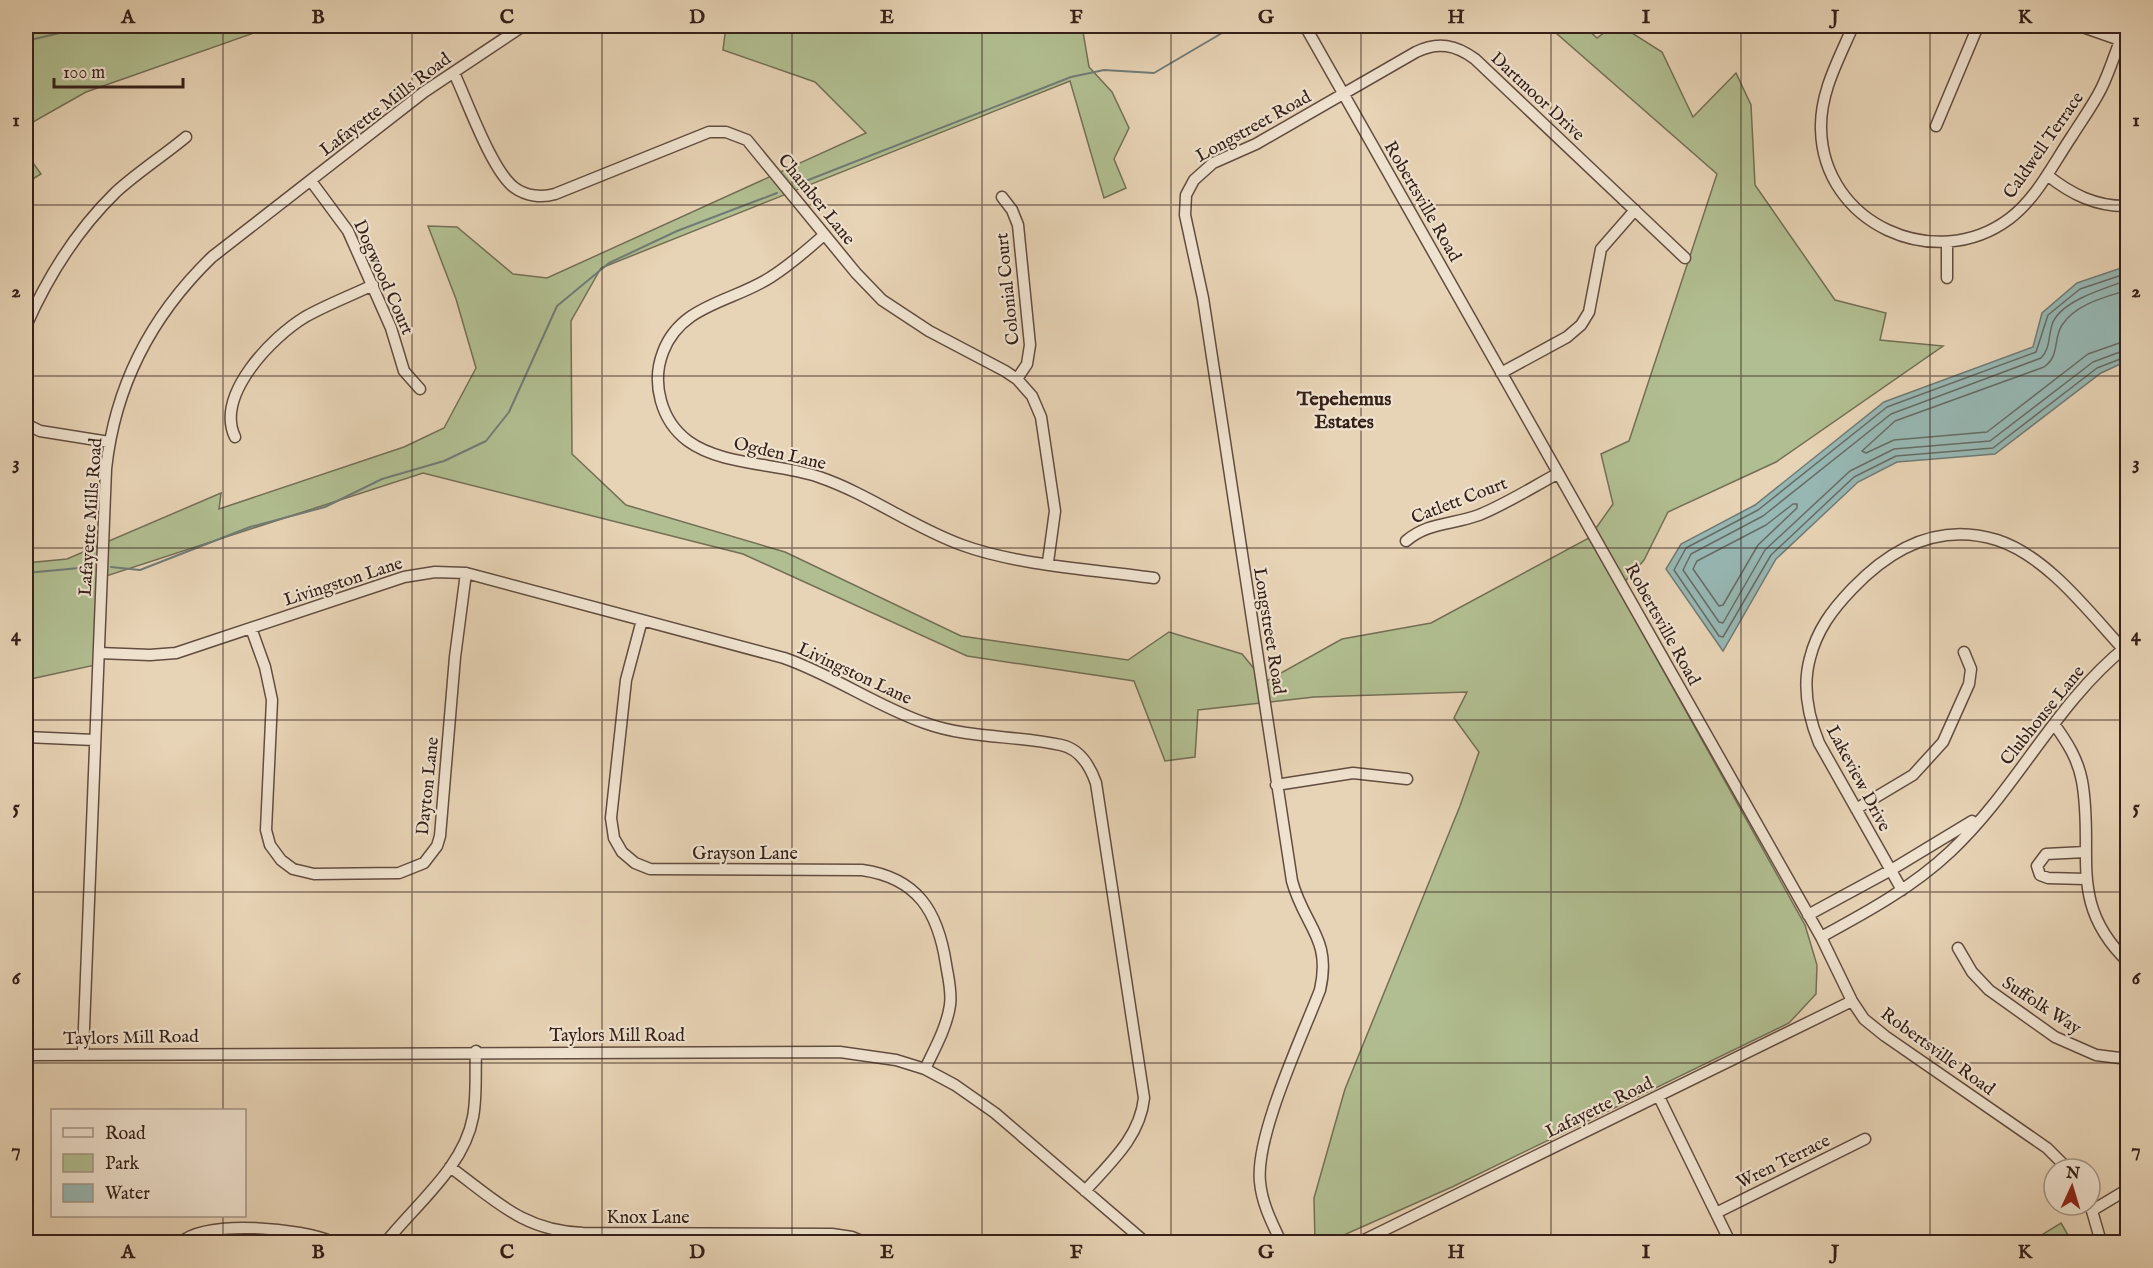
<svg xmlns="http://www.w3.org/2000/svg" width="2153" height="1268" viewBox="0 0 2153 1268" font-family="'IM FELL English',serif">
<rect width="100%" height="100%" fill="#e7d3b5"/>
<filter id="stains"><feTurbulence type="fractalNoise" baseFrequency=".00333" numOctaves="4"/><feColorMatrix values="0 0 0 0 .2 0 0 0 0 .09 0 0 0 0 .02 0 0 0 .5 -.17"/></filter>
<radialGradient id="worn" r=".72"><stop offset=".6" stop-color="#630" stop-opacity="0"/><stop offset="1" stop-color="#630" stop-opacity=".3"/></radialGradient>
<path fill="#b1be91" stroke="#736f55" stroke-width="1.5" d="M 26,26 L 274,26 L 86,92 L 26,126 Z
M 726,26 L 933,26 L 942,31 L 954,26 L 1082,26 L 1089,67 L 1112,92 L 1129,128 L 1114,159 L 1126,188 L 1104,198 L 1070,81 L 601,268 L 571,321 L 572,454 L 626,505 L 785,552 L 961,636 L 1128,660 L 1169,632 L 1242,654 L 1265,682 L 1342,639 L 1431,623 L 1589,538 L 1613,504 L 1601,454 L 1629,441 L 1717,174 L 1548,26 L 1584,26 L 1597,38 L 1613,26 L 1621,26 L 1662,52 L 1693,117 L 1736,73 L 1751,105 L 1755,185 L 1835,300 L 1886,313 L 1880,340 L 1943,346 L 1776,462 L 1668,512 L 1644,560 L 1618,589 L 1805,925 L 1817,965 L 1816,994 L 1789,1023 L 1452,1187 L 1328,1242 L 1315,1242 L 1314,1198 L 1345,1089 L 1460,806 L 1479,752 L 1454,718 L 1467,692 L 1314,697 L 1198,710 L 1195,757 L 1165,761 L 1134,681 L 967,656 L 743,554 L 423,473 L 106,576 L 100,664 L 26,680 L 26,563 L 67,559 L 221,493 L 219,509 L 404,447 L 444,428 L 476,368 L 456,299 L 428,226 L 457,227 L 513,274 L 547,278 L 866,133 L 815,82 L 723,50 Z
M 26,153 L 41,174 L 26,183 Z
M 2061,1223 L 2072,1242 L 2030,1242 Z"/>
<path fill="#97b7b3" stroke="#707b75" stroke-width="1.5" d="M 2127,266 L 2127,361 L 2101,373 L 1995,454 L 1897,462 L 1858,482 L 1776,559 L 1723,651 L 1666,569 L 1681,544 L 1755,505 L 1884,402 L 2033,347 L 2042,313 L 2077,283 Z"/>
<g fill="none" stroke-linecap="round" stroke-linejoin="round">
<path stroke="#666c66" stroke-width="1.5" d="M 2128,273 L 2080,289 L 2048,315 L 2036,352 L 1887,407 L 1758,510 L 1686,548 L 1674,570 L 1719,636 L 1723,637 L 1771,555 L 1854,477 L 1896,456 L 1993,448 L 2097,368 L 2128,356
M 2128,280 C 2106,288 2063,300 2053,322 C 2048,334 2051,348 2041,358 L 1891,414 L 1763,516 L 1691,554 L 1683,570 L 1719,622 L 1723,623 L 1765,550 L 1850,471 L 1894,449 L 1990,441 L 2093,362 L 2128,349
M 2128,290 C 2105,297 2076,304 2062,325 C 2053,339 2060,356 2044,367 L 1895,421 L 1862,451 L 1866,453 L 1894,440 L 1987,432 L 2088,354 L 2128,340
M 1793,504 L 1797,504 L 1797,508 L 1758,545 L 1723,605 L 1719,606 L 1693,569 L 1697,561 L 1766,525 Z"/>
<path stroke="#707b75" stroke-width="2" d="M 26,41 L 64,32 L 74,26
M 798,184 L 1071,77 L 1104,70 L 1154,73 L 1234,26
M 111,567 L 140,570 L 250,527 L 325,507 L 382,479 L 444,461 L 486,441 L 509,412 L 557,306 L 609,263 L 677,231 L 777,193
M 26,573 L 90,567"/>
<g stroke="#624d40" stroke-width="13">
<path id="minor" d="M 1305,26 L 1821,937 L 1852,1001 L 1864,1019 L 1885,1036 L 2047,1148 L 2068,1169
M 1853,26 C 1839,59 1820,92 1821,129 C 1823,224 1935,274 2009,219 C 2037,198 2053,164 2072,136 C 2082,120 2093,105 2101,89 C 2111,69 2117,46 2126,26
M 2080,26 L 2120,40
M 454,73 C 467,100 492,172 515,188 C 526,196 542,198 555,194 L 709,132 L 726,132 L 747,140 L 856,273 L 882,300 L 929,331 L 1005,371 L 1017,379 L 1032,396 L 1041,417 L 1055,511 L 1048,562
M 1936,126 L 1978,26
M 2047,175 C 2071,194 2096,207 2128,206
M 311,181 L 348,231 L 391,328 L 404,371 L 420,389
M 1002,197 L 1012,210 L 1018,225 L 1030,345 L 1027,364 L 1017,379
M 824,235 C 807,250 790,265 771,277 C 733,302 681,304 663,352 C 651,383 661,421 688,441 C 722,466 779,463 819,477 C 869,494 912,527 962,545 C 1016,565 1095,570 1154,578
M 1947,243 L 1947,278
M 26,326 C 48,276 77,230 116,192 C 138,172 163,156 186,137
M 1501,373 L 1567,337 L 1581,325 L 1589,312 L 1601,249 L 1635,210
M 26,424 L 40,431 L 109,442
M 235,437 C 215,395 272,337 305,317 C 326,305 350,296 373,285
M 1406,541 C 1428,522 1452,525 1479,515 C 1506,504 1531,488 1557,474
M 642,620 L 626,680 L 611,818 L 614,838 L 622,852 L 635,863 L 650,869 L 862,870 C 918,878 938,912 946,964 C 948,977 952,991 950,1005 C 947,1027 934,1050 925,1069
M 251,628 L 265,667 L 272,700 L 266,830 L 270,845 L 281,860 L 293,869 L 314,874 L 399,873 L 424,863 L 437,846 L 440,836 L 455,657 L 466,573
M 99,653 L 150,655 L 176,653 L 404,577 L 435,572 L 466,573 L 784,658 C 833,675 876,706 925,723 C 969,739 1016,735 1061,745 C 1080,749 1090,766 1096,783 L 1144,1098 C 1140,1137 1110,1163 1085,1191
M 2054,724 C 2067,742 2078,759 2082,781 C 2095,853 2066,902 2128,962
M 26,737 L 94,740
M 1276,785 L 1353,773 L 1407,779
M 1856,809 L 1913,775 L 1943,742 L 1969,684 L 1971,669 L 1964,652
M 2085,852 L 2046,854 L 2037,866 L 2040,875 L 2048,878 L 2085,879
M 1902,890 L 1819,743 C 1808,716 1802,687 1810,658 C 1817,630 1832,610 1852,589 C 1891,548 1939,522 1997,540 C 2047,556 2089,612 2123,649
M 1808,915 L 1891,870 L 1972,821
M 1821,937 C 1867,912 1913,887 1951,851 C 2017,789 2056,702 2127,646
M 1958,948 L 1972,972 L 1989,990 L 2055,1037 L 2096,1055 L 2128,1059
M 83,1053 L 106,469 C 115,385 151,316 212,257 L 424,92 L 523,26
M 26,1055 L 840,1052 L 896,1060 L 925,1069 L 955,1085 L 995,1113 L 1145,1242
M 1659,1097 L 1730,1242
M 450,1167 C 495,1200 523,1231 583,1233 L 832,1234 L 852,1237 L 864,1242
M 2090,1204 L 2101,1242
M 2093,1210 L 2128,1189
M 1716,1213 L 1865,1139
M 181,1242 C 209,1219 301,1228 333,1242
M 386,1242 C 416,1204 464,1167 473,1117 C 477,1096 475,1073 476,1051
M 554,1242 L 557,1230
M 1281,1242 C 1272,1223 1262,1204 1260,1182 C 1255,1136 1302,1037 1320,990 C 1332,938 1304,926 1292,881 L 1203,298 L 1185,215 L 1186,195 L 1194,180 L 1213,163 L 1256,144 L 1416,52 C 1438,41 1456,45 1475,59 L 1685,258
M 1360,1242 L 1852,1001"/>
</g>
<use href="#minor" stroke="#efe2cf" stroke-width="10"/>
</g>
<path fill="none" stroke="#352019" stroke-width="1.5" stroke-opacity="0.55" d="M 223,26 L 223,1110M 412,26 L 412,1242M 602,26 L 602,1242M 792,26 L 792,1242M 982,26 L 982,1242M 1171,26 L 1171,1242M 1361,26 L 1361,1242M 1551,26 L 1551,1242M 1741,26 L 1741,1242M 1930,26 L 1930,1242M 26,205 L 2128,205M 26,376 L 2128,376M 26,548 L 2128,548M 26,720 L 2128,720M 26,892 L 2128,892M 26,1063 L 2128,1063M 223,1216 L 223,1242"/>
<g text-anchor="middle" stroke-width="4.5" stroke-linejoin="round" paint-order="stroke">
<g font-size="18" fill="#352019" stroke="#efe2cf">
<text transform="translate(1538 96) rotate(43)" y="6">Dartmoor Drive</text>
<text transform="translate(385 104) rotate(-37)" y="6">Lafayette Mills Road</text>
<text transform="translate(1253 126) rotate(-29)" y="6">Longstreet Road</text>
<text transform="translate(2043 145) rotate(-55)" y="6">Caldwell Terrace</text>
<text transform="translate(817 199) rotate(51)" y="6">Chamber Lane</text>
<text transform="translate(1423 201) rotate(60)" y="6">Robertsville Road</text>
<text transform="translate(384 277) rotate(66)" y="6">Dogwood Court</text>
<text transform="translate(1007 289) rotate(-96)" y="6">Colonial Court</text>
<text transform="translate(780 453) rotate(13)" y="6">Ogden Lane</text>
<text transform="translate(1459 500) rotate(-21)" y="6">Catlett Court</text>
<text transform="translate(90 517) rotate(-86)" y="6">Lafayette Mills Road</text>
<text transform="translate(343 581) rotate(-18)" y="6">Livingston Lane</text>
<text transform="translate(1663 624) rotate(61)" y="6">Robertsville Road</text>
<text transform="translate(1270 631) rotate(81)" y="6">Longstreet Road</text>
<text transform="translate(855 673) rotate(25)" y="6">Livingston Lane</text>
<text transform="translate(2042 715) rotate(-51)" y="6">Clubhouse Lane</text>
<text transform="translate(1859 778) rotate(62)" y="6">Lakeview Drive</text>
<text transform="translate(427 786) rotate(-84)" y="6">Dayton Lane</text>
<text x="745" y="859">Grayson Lane</text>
<text transform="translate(2042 1005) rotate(33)" y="6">Suffolk Way</text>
<text x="617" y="1041">Taylors Mill Road</text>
<text transform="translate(131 1037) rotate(-1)" y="6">Taylors Mill Road</text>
<text transform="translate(1938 1051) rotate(36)" y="6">Robertsville Road</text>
<text transform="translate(1599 1107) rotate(-26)" y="6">Lafayette Road</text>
<text transform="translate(1783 1161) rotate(-26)" y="6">Wren Terrace</text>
<text x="648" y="1223">Knox Lane</text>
</g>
<g font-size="20" font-weight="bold" fill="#352019" stroke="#efe2cf">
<text x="1344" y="405">Tepehemus<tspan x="1344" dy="23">Estates</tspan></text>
</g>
</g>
<rect width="2153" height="1268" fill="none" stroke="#e7d3b5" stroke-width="66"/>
<rect x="51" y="1109" width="195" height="108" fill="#efe2cf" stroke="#a59486" stroke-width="1.5"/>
<rect x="63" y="1128" width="30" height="9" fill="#efe2cf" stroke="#a59486" stroke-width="1.5"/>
<text x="105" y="1139" font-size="18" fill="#352019">Road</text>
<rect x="63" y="1154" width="30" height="18" fill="#b1be91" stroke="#a59486" stroke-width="1.5"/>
<text x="105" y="1169" font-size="18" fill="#352019">Park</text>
<rect x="63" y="1184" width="30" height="18" fill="#97b7b3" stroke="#a59486" stroke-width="1.5"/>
<text x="105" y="1199" font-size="18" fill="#352019">Water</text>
<g transform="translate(2072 1187) rotate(4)"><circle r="28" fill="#efe2cf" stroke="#a59486" stroke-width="1.5"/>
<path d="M0-4.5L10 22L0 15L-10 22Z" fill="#8f2418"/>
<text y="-9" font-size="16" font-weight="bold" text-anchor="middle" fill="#352019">N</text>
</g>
<path d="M54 78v9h129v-9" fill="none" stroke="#352019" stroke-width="3"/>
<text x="63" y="78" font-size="18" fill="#352019" stroke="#efe2cf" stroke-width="4.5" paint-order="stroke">100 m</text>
<rect x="33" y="33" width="2087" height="1202" fill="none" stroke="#352019" stroke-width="2"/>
<g font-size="20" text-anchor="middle" font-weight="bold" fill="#352019">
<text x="128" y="23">A</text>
<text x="318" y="23">B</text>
<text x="507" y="23">C</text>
<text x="697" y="23">D</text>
<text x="887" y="23">E</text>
<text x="1076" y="23">F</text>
<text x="1266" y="23">G</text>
<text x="1456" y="23">H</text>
<text x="1646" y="23">I</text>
<text x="1835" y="23">J</text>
<text x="2025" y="23">K</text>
<text x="16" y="126">1</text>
<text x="2136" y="126">1</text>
<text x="16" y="297">2</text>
<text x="2136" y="297">2</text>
<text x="16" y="469">3</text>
<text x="2136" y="469">3</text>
<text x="16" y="641">4</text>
<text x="2136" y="641">4</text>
<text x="16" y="813">5</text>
<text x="2136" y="813">5</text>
<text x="16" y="984">6</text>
<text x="2136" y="984">6</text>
<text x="16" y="1156">7</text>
<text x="2136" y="1156">7</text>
<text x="128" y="1258">A</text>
<text x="318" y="1258">B</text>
<text x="507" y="1258">C</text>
<text x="697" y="1258">D</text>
<text x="887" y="1258">E</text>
<text x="1076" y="1258">F</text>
<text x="1266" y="1258">G</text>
<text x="1456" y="1258">H</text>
<text x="1646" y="1258">I</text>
<text x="1835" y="1258">J</text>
<text x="2025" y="1258">K</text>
</g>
<rect width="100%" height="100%" filter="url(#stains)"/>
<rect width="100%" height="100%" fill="url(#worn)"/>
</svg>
